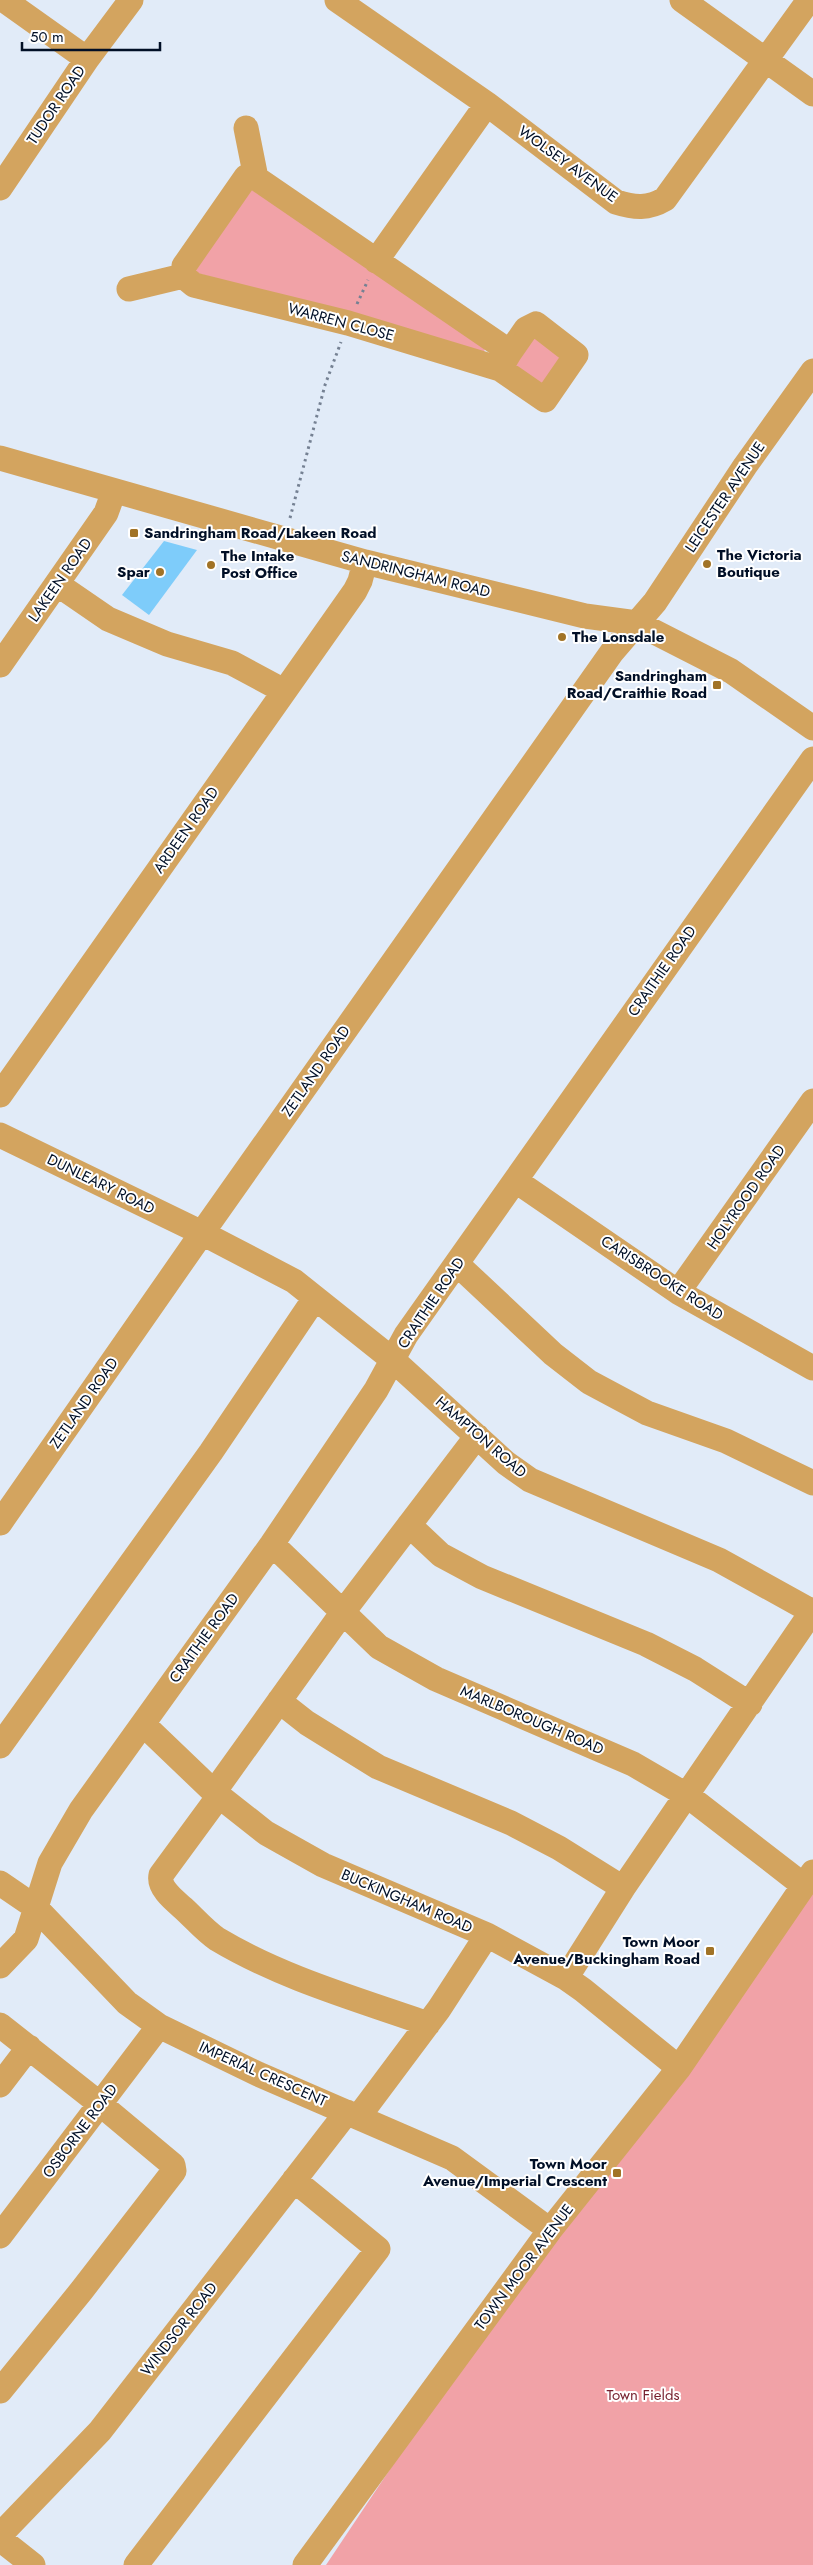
<svg xmlns="http://www.w3.org/2000/svg" width="813" height="2565" viewBox="0 0 813 2565" font-family="Jost,sans-serif">
<rect width="100%" height="100%" fill="#e1ebf8"/>
<path fill="#f1a2a7" d="M 252,189 L 485,348 L 484,353 L 193,272 Z
M 536,335 L 562,354 L 546,386 L 511,370 Z
M 813,1872 L 813,2565 L 326,2565 L 550,2230 Z"/>
<path fill="#7eccfa" d="M 164,541 L 197,550 L 149,615 L 122,595 Z"/>
<g fill="none" stroke-linecap="round" stroke-linejoin="round">
<path stroke="#758193" stroke-width="3" stroke-dasharray="2.5 4" stroke-linecap="butt" d="M 357,304 L 368,280
M 290,518 L 325,385 L 341,342"/>
<path stroke="#d3a45f" stroke-width="25" d="M 4,0 L 87,59
M 337,0 L 487,104 L 616,202 C 635,208 648,209 665,199 L 809,0
M 682,0 L 813,94
M 246,128 L 256,178
M 246,177 L 256,178 L 510,352 L 500,369 L 348,323 L 194,285 L 183,276 L 184,266 Z
M 0,188 L 87,59 L 131,0
M 376,261 L 487,104
M 129,289 L 183,276
M 500,369 L 545,400 L 576,355 L 536,324 L 526,329 L 510,352
M 0,458 L 365,562 L 585,616 L 637,623 L 731,671 L 813,728
M 57,584 L 108,619 L 167,644 L 232,663 L 284,691
M 0,665 L 106,513 L 114,491
M 0,1095 L 355,591 L 360,581 L 365,562
M 0,1135 L 202,1233 L 294,1281 L 393,1360 L 506,1463 L 530,1480 L 719,1560 L 813,1612
M 516,1181 L 678,1292 L 813,1368
M 457,1264 L 553,1354 L 589,1382 L 647,1413 L 726,1441 L 813,1483
M 678,1292 L 813,1101
M 0,1523 L 202,1233 L 612,652 L 655,602 L 745,466 L 813,371
M 409,1525 L 441,1555 L 482,1577 L 646,1644 L 695,1669 L 750,1704
M 272,1544 L 379,1647 L 436,1679 L 633,1764 L 688,1796 L 803,1885
M 279,1701 L 307,1723 L 378,1767 L 511,1823 L 559,1848 L 623,1888
M 143,1724 L 214,1792 L 266,1833 L 323,1865 L 487,1935 L 566,1978 L 583,1990 L 679,2068
M 0,1746 L 211,1452 L 315,1298
M 214,1792 L 343,1612 L 477,1436
M 219,1796 L 161,1875 C 158,1888 175,1901 183,1908 C 194,1918 205,1931 217,1939 C 282,1978 357,1999 428,2024
M 0,1883 L 35,1907 L 127,2003 L 159,2026 L 258,2074 L 452,2158 L 550,2230
M 0,1966 L 26,1939 L 50,1863 L 81,1810 L 272,1544 L 376,1390 L 406,1335 L 813,759
M 566,1978 L 623,1888 L 813,1610
M 0,2025 L 100,2104 L 173,2165 L 174,2171 L 82,2290 L 0,2391
M 0,2085 L 29,2047
M 359,2116 L 439,2009 L 487,1935
M 0,2236 L 159,2026
M 0,2535 L 100,2431 L 347,2112
M 0,2539 L 33,2565
M 136,2565 L 378,2249 L 294,2180
M 305,2565 L 550,2230 L 679,2068 L 813,1872"/>
</g>
<g fill="#a17326" stroke="#fff" stroke-width="2">
<rect x="129" y="528" width="10" height="10" rx="2.5"/>
<circle cx="707" cy="564" r="5"/>
<circle cx="211" cy="565" r="5"/>
<circle cx="160" cy="572" r="5"/>
<circle cx="562" cy="637" r="5"/>
<rect x="712" y="680" width="10" height="10" rx="2.5"/>
<rect x="705" y="1946" width="10" height="10" rx="2.5"/>
<rect x="612" y="2168" width="10" height="10" rx="2.5"/>
</g>
<g text-anchor="middle" stroke-width="4" stroke-linejoin="round" paint-order="stroke">
<g font-size="15" fill="#010f26" stroke="#fff">
<text transform="translate(56 105) rotate(-56)" y="5">TUDOR ROAD</text>
<text transform="translate(568 164) rotate(36)" y="5">WOLSEY AVENUE</text>
<text transform="translate(341 322) rotate(15)" y="5">WARREN CLOSE</text>
<text transform="translate(725 497) rotate(-56)" y="5">LEICESTER AVENUE</text>
<text transform="translate(416 574) rotate(14)" y="5">SANDRINGHAM ROAD</text>
<text transform="translate(60 580) rotate(-55)" y="5">LAKEEN ROAD</text>
<text transform="translate(186 830) rotate(-55)" y="5">ARDEEN ROAD</text>
<text transform="translate(662 971) rotate(-55)" y="5">CRAITHIE ROAD</text>
<text transform="translate(316 1071) rotate(-55)" y="5">ZETLAND ROAD</text>
<text transform="translate(101 1184) rotate(26)" y="5">DUNLEARY ROAD</text>
<text transform="translate(746 1197) rotate(-55)" y="5">HOLYROOD ROAD</text>
<text transform="translate(662 1278) rotate(33)" y="5">CARISBROOKE ROAD</text>
<text transform="translate(431 1303) rotate(-56)" y="5">CRAITHIE ROAD</text>
<text transform="translate(84 1403) rotate(-55)" y="5">ZETLAND ROAD</text>
<text transform="translate(481 1437) rotate(41)" y="5">HAMPTON ROAD</text>
<text transform="translate(204 1638) rotate(-54)" y="5">CRAITHIE ROAD</text>
<text transform="translate(532 1720) rotate(23)" y="5">MARLBOROUGH ROAD</text>
<text transform="translate(407 1901) rotate(23)" y="5">BUCKINGHAM ROAD</text>
<text transform="translate(263 2074) rotate(24)" y="5">IMPERIAL CRESCENT</text>
<text transform="translate(80 2131) rotate(-53)" y="5">OSBORNE ROAD</text>
<text transform="translate(524 2267) rotate(-53)" y="5">TOWN MOOR AVENUE</text>
<text transform="translate(179 2329) rotate(-52)" y="5">WINDSOR ROAD</text>
</g>
<g font-size="15" font-weight="bold" fill="#010f26" stroke="#fff" text-anchor="start">
<text x="144" y="538">Sandringham Road/Lakeen Road</text>
<text x="717" y="560">The Victoria<tspan x="717" dy="17">Boutique</tspan></text>
<text x="221" y="561">The Intake<tspan x="221" dy="17">Post Office</tspan></text>
<text x="150" y="577" text-anchor="end">Spar</text>
<text x="572" y="642">The Lonsdale</text>
<text x="707" y="681" text-anchor="end">Sandringham<tspan x="707" dy="17">Road/Craithie Road</tspan></text>
<text x="700" y="1947" text-anchor="end">Town Moor<tspan x="700" dy="17">Avenue/Buckingham Road</tspan></text>
<text x="607" y="2169" text-anchor="end">Town Moor<tspan x="607" dy="17">Avenue/Imperial Crescent</tspan></text>
</g>
<g font-size="15" fill="#751f2d" stroke="#fff">
<text x="643" y="2400">Town Fields</text>
</g>
</g>
<path d="M22 42v8h138v-8" fill="none" stroke="#010f26" stroke-width="2.5"/>
<text x="30" y="42" font-size="15" fill="#010f26" stroke="#ffffff" stroke-width="4" paint-order="stroke">50 m</text>
</svg>
